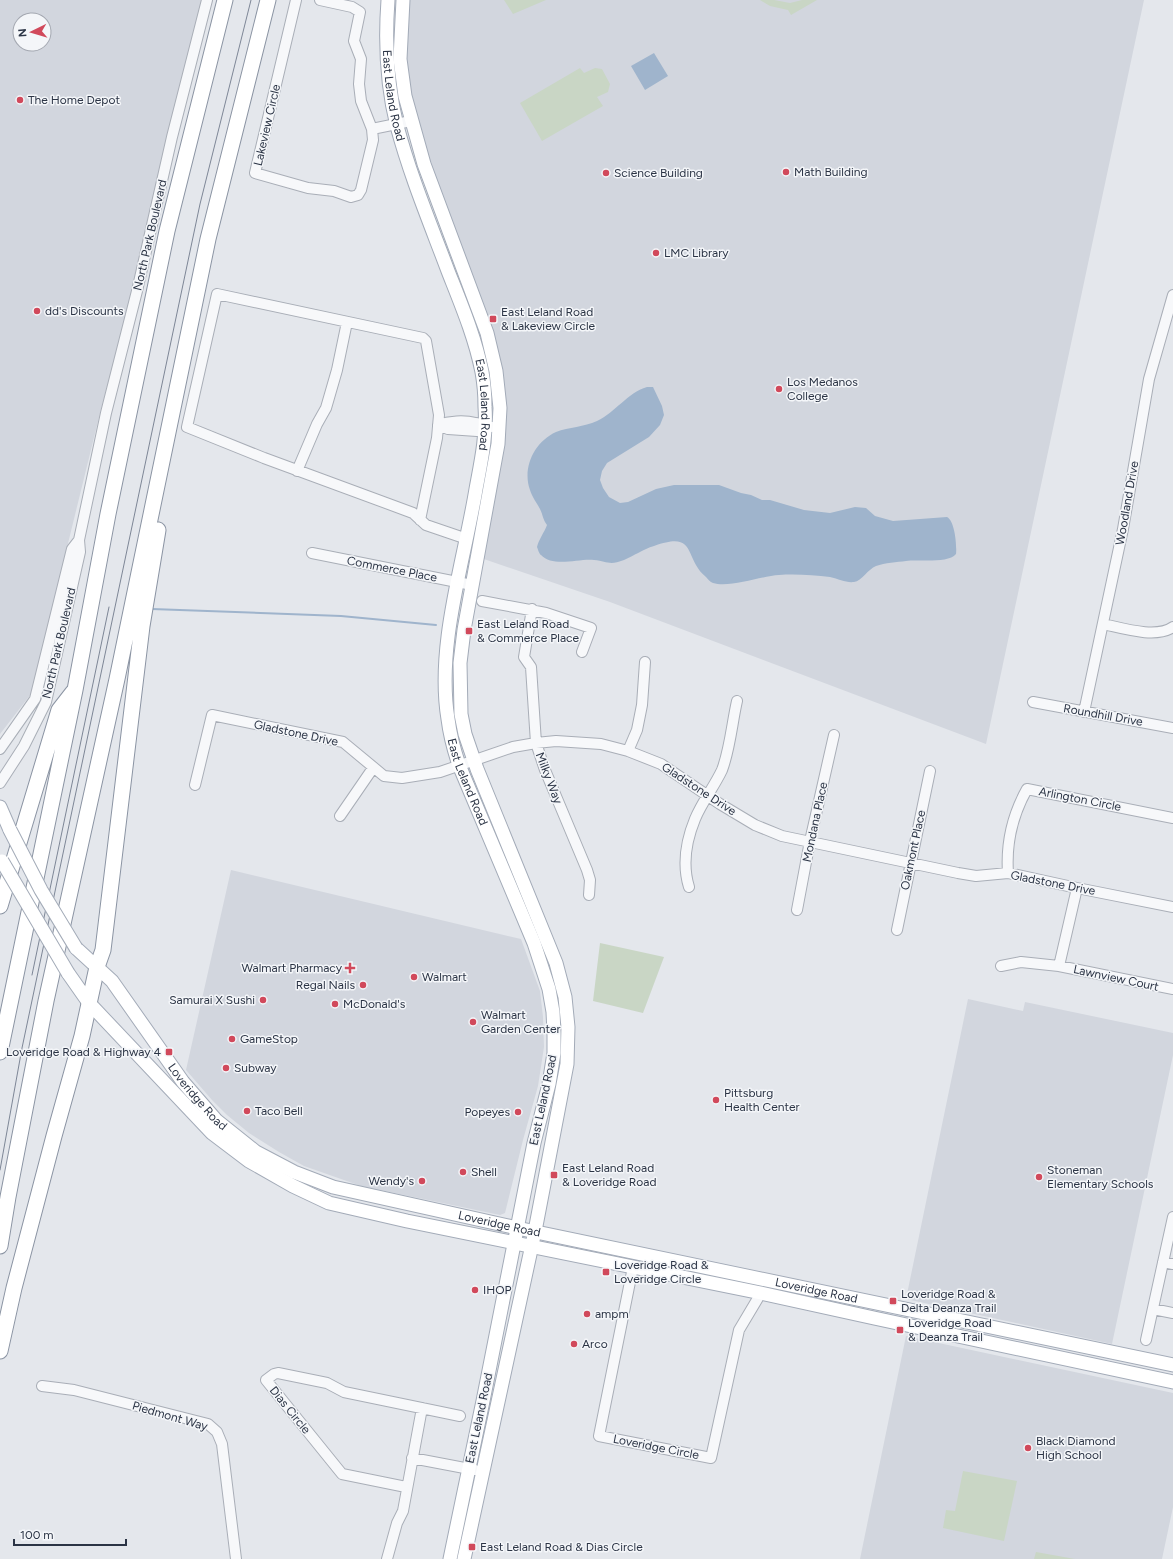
<svg xmlns="http://www.w3.org/2000/svg" width="1173" height="1559" font-family="Figtree,sans-serif">
	<rect width="100%" height="100%" fill="#e4e7ec"/>
	<path fill="#d2d6de" fill-rule="evenodd" d="M0 0H211L101 409 31 694 0 734ZM20 20H44V44H20Z
		M403 0H1144L986 744 610 602 478 557 492 481 496 371 411 121 402 18Z
		M231 870 521 939 540 991 543 1017 544 1047 538 1086 523 1140 505 1213 500 1215 361 1186 304 1166 279 1152 249 1133 227 1115 212 1100 186 1070Z
		M968 999 1023 1011 1025 1002 1173 1033V1055L1112 1344 906 1299Z
		M906 1336 1173 1393V1507L1162 1559H860Z"/>
	<path fill="#c9d6c5" d="M504 0H546L513 14Z
		M760 0H774L790 3 802 0H817L791 15 788 10 770 6Z
		M580 68 584 73 595 68 602 69 610 84 608 92 597 97 603 106 542 141 520 103Z
		M600 943 664 957 643 1013 593 1001Z
		M963 1471 1017 1481 1004 1541 943 1528 946 1510 955 1511Z
		M1036 1552 1075 1559H1034Z"/>
	<path fill="#9fb4cc" d="M654 53 668 76 645 90 631 66Z
		M647 387H653L662 406 664 415 660 425 649 437 607 463 602 471 600 480 603 488 609 497 620 503 628 502 656 489 674 485H719L741 493 751 495 762 500H770L804 510 830 513 855 507 866 508 875 516 893 521 947 517C955 521 957 546 956 554 948 564 918 559 906 561 897 562 885 563 876 566 868 569 862 581 854 582 846 583 839 579 830 577 814 575 795 574 779 575 761 576 730 588 713 583 710 582 708 579 706 577 683 558 698 530 654 546 643 549 634 556 624 560 609 566 607 561 594 560 580 558 553 568 541 555 539 554 538 549 537 547 539 539 544 533 547 525 543 520 543 515 540 509 537 503 532 497 530 490 522 468 534 442 556 432 569 427 584 427 597 421 616 412 627 393 647 387Z"/>
	<g fill="none" stroke-linecap="round" stroke-linejoin="round">
		<path stroke="#9fb4cc" stroke-width="2" d="M152 609 341 616 436 625"/>
		<defs>
			<path id="minor" d="M296 0 255 173 308 188 334 191 351 197 358 195 361 190 373 140 372 129 361 101 359 84 361 59 354 41 360 12 352 7 320 0
				M372 129 411 121
				M485 427 477 431 448 429 438 425C449 421 464 420 476 423 482 424 485 427 492 427
				M297 471 317 424 326 408 337 370 347 322
				M420 520 437 438 439 415 426 341 423 338 217 294 187 427 264 458 413 513 426 525 467 539
				M312 553 472 585
				M482 601 546 613 591 628 582 652
				M532 609 524 657 531 667 536 743 545 770 587 870 590 880 589 895
				M1103 624C1122 628 1156 639 1173 627
				M1033 702 1173 728
				M1084 712 1123 529 1149 379 1173 295
				M0 749 35 699 72 549 79 540
				M628 751 637 730 642 705 645 662
				M0 783 24 746 46 702 80 552 79 540 106 413 137 291 172 137 207 0
				M195 785 212 715 343 742 384 776 402 778 440 772 513 747 536 743 556 741 601 744 628 751 661 764 720 804 755 825 782 836 958 873 976 876 1008 873 1077 888 1173 907
				M340 816 373 768
				M1008 873C1006 844 1013 814 1027 789L1173 818
				M689 887C682 864 686 841 695 819 702 802 714 787 722 770 730 749 732 723 737 701
				M797 910 810 841 834 735
				M897 930 930 771
				M1001 966 1021 962 1059 966 1173 989
				M1059 966 1077 888
				M1163 1262 1173 1264
				M633 1267 599 1436 711 1458 739 1330 761 1293
				M1153 1309 1173 1313
				M1146 1340 1173 1217
				M42 1386 74 1390 208 1424 217 1432 222 1444 236 1559
				M412 1458 475 1470
				M406 1487 342 1474 266 1380 274 1374 278 1373 327 1383 344 1392 460 1416
				M387 1559 397 1523 403 1511 422 1408"/>
			<g id="major">
				<path id="s1" d="M388 0C385 41 387 86 397 126 410 175 430 223 448 271 461 304 475 337 482 372 484 383 485 396 485 407 487 435 481 462 476 489 464 562 436 646 448 719 450 735 454 750 459 765L534 943 549 989 553 1012 554 1033V1053L549 1084 534 1143 483 1401 450 1559"/>
				<path d="M403 0 400 59 405 96 424 164 487 333 496 371 500 408 498 444 464 630 460 663 461 714 465 734 477 769 556 963 565 997 568 1027 567 1064 535 1231 464 1559"/>
				<path d="M0 807 10 830"/>
				<path id="s2" d="M76 948 112 981 183 1082 216 1120 256 1152 294 1172 333 1187 517 1228 1173 1365"/>
				<path d="M68 973 89 1003 212 1133 249 1161 293 1186 329 1203 407 1221 761 1293 874 1318 1173 1382"/>
			</g>
			<path id="highway" d="M0 906 59 710 73 692
				M0 1052 75 690 108 514 167 231 225 0
				M0 1246 8 1197 46 1001 117 679 208 239 268 0
				M0 1351 14 1288 54 1136 82 1036 97 967 103 950 142 626 158 530"/>
		</defs>
		<use href="#minor" stroke="#a9aeb7" stroke-width="12"/>
		<use href="#major" stroke="#a3abb8" stroke-width="15"/>
		<use href="#highway" stroke="#8b94a3" stroke-width="17"/>
		<use href="#minor" stroke="#f7f8fa" stroke-width="10"/>
		<use href="#major" stroke="#fff" stroke-width="13"/>
		<use href="#highway" stroke="#fff" stroke-width="15"/>
		<path stroke="#7d8696" stroke-width="1" d="M32 975 109 607
			M0 1170 22 1048 200 204 251 0"/>
		<defs>
			<path id="major-bridge" d="M10 830 41 890 76 948
				M2 861 68 973"/>
		</defs>
		<use href="#major-bridge" stroke="#a3abb8" stroke-width="15" stroke-linecap="butt"/>
		<use href="#major-bridge" stroke="#fff" stroke-width="13"/>
	</g>
	<g fill="#d1495b" stroke="#f4f6f9" stroke-width="1.5">
		<circle cx="20" cy="100" r="4"/>
		<circle cx="786" cy="172" r="4"/>
		<circle cx="606" cy="173" r="4"/>
		<circle cx="656" cy="253" r="4"/>
		<circle cx="37" cy="311" r="4"/>
		<rect x="489" y="315" width="8" height="8" rx="2"/>
		<circle cx="779" cy="389" r="4"/>
		<rect x="465" y="627" width="8" height="8" rx="2"/>
		<path d="M348 962h4v4h4v4h-4v4h-4v-4h-4v-4h4z"/>
		<circle cx="414" cy="977" r="4"/>
		<circle cx="363" cy="985" r="4"/>
		<circle cx="263" cy="1000" r="4"/>
		<circle cx="335" cy="1004" r="4"/>
		<circle cx="473" cy="1022" r="4"/>
		<circle cx="232" cy="1039" r="4"/>
		<rect x="165" y="1048" width="8" height="8" rx="2"/>
		<circle cx="226" cy="1068" r="4"/>
		<circle cx="716" cy="1100" r="4"/>
		<circle cx="247" cy="1111" r="4"/>
		<circle cx="518" cy="1112" r="4"/>
		<circle cx="463" cy="1172" r="4"/>
		<rect x="550" y="1171" width="8" height="8" rx="2"/>
		<circle cx="1039" cy="1177" r="4"/>
		<circle cx="422" cy="1181" r="4"/>
		<rect x="602" y="1268" width="8" height="8" rx="2"/>
		<circle cx="475" cy="1290" r="4"/>
		<rect x="889" y="1297" width="8" height="8" rx="2"/>
		<circle cx="587" cy="1314" r="4"/>
		<rect x="896" y="1326" width="8" height="8" rx="2"/>
		<circle cx="574" cy="1344" r="4"/>
		<circle cx="1028" cy="1448" r="4"/>
		<rect x="468" y="1543" width="8" height="8" rx="2"/>
	</g>
	<g text-anchor="middle" dominant-baseline="central" stroke-width="3" stroke-linejoin="round" paint-order="stroke">
		<g font-size="12" fill="#2b3445" stroke="#f4f6f9">
			<text stroke="none"><textPath href="#s1" startOffset="96">East Leland Road</textPath></text>
			<text transform="translate(267 125) rotate(-77)">Lakeview Circle</text>
			<text transform="translate(150 235) rotate(-77)">North Park Boulevard</text>
			<text stroke="none"><textPath href="#s1" startOffset="420">East Leland Road</textPath></text>
			<text transform="translate(1127 503) rotate(-80)">Woodland Drive</text>
			<text transform="translate(392 569) rotate(11)">Commerce Place</text>
			<text transform="translate(59 643) rotate(-77)">North Park Boulevard</text>
			<text transform="translate(1103 715) rotate(10)">Roundhill Drive</text>
			<text transform="translate(296 733) rotate(12)">Gladstone Drive</text>
			<text transform="translate(549 778) rotate(69)">Milky Way</text>
			<text stroke="none"><textPath href="#s1" startOffset="804">East Leland Road</textPath></text>
			<text transform="translate(699 789) rotate(33)">Gladstone Drive</text>
			<text transform="translate(1080 799) rotate(11)">Arlington Circle</text>
			<text transform="translate(815 822) rotate(-78)">Mondana Place</text>
			<text transform="translate(913 850) rotate(-78)">Oakmont Place</text>
			<text transform="translate(1053 883) rotate(11)">Gladstone Drive</text>
			<text transform="translate(1116 978) rotate(12)">Lawnview Court</text>
			<text stroke="none"><textPath href="#s2" startOffset="193">Loveridge Road</textPath></text>
			<text transform="translate(543 1100) rotate(-78)">East Leland Road</text>
			<text stroke="none"><textPath href="#s2" startOffset="529">Loveridge Road</textPath></text>
			<text stroke="none"><textPath href="#s2" startOffset="853">Loveridge Road</textPath></text>
			<text transform="translate(290 1410) rotate(51)">Dias Circle</text>
			<text transform="translate(170 1416) rotate(16)">Piedmont Way</text>
			<text transform="translate(479 1418) rotate(-78)">East Leland Road</text>
			<text transform="translate(656 1447) rotate(11)">Loveridge Circle</text>
		</g>
		<g font-size="12" fill="#2b3445" stroke="#f4f6f9" text-anchor="start">
			<text x="28" y="100">The Home Depot</text>
			<text x="794" y="172">Math Building</text>
			<text x="614" y="173">Science Building</text>
			<text x="664" y="253">LMC Library</text>
			<text x="45" y="311">dd's Discounts</text>
			<text x="501" y="312">East Leland Road<tspan x="501" dy="14">&amp; Lakeview Circle</tspan></text>
			<text x="787" y="382">Los Medanos<tspan x="787" dy="14">College</tspan></text>
			<text x="477" y="624">East Leland Road<tspan x="477" dy="14">&amp; Commerce Place</tspan></text>
			<text x="342" y="968" text-anchor="end">Walmart Pharmacy</text>
			<text x="422" y="977">Walmart</text>
			<text x="355" y="985" text-anchor="end">Regal Nails</text>
			<text x="255" y="1000" text-anchor="end">Samurai X Sushi</text>
			<text x="343" y="1004">McDonald's</text>
			<text x="481" y="1015">Walmart<tspan x="481" dy="14">Garden Center</tspan></text>
			<text x="240" y="1039">GameStop</text>
			<text x="161" y="1052" text-anchor="end">Loveridge Road &amp; Highway 4</text>
			<text x="234" y="1068">Subway</text>
			<text x="724" y="1093">Pittsburg<tspan x="724" dy="14">Health Center</tspan></text>
			<text x="255" y="1111">Taco Bell</text>
			<text x="510" y="1112" text-anchor="end">Popeyes</text>
			<text x="562" y="1168">East Leland Road<tspan x="562" dy="14">&amp; Loveridge Road</tspan></text>
			<text x="1047" y="1170">Stoneman<tspan x="1047" dy="14">Elementary Schools</tspan></text>
			<text x="471" y="1172">Shell</text>
			<text x="414" y="1181" text-anchor="end">Wendy's</text>
			<text x="614" y="1265">Loveridge Road &amp;<tspan x="614" dy="14">Loveridge Circle</tspan></text>
			<text x="483" y="1290">IHOP</text>
			<text x="901" y="1294">Loveridge Road &amp;<tspan x="901" dy="14">Delta Deanza Trail</tspan></text>
			<text x="595" y="1314">ampm</text>
			<text x="908" y="1323">Loveridge Road<tspan x="908" dy="14">&amp; Deanza Trail</tspan></text>
			<text x="582" y="1344">Arco</text>
			<text x="1036" y="1441">Black Diamond<tspan x="1036" dy="14">High School</tspan></text>
			<text x="480" y="1547">East Leland Road &amp; Dias Circle</text>
		</g>
	</g>
	<g transform="translate(32 32) rotate(265)"><circle r="19" fill="#f4f6f9" stroke="#a4a8b1"/>
	<path d="M0-3L7 15L0 10L-7 15Z" fill="#d1495b"/>
	<text y="-6" font-size="11" font-weight="bold" text-anchor="middle" fill="#2b3445">N</text>
	</g>
	<path d="M14 1539v6h112v-6" fill="none" stroke="#2b3445" stroke-width="2"/>
	<text x="20" y="1539" font-size="12" fill="#2b3445" stroke="#f4f6f9" stroke-width="3" paint-order="stroke">100 m</text>
</svg>
